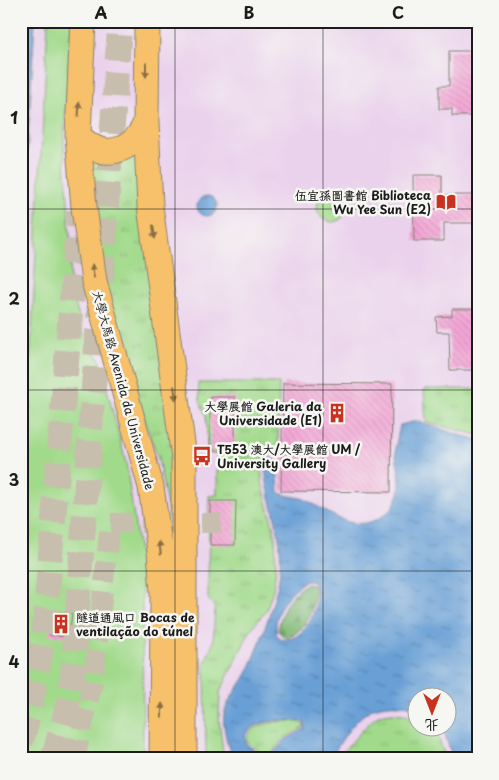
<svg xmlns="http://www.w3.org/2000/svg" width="499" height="780" font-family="'Playpen Sans','LXGW WenKai TC',sans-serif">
	<defs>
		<pattern id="grass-tufts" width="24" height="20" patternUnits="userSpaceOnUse" patternTransform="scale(1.25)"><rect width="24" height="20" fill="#a2da8b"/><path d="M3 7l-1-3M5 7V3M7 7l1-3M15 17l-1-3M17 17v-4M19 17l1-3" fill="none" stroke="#8bba77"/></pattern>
		<pattern id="forest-firs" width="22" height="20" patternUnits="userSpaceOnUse" patternTransform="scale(1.25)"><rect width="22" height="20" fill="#81ba77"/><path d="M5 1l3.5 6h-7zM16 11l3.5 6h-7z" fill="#6f9f66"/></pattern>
		<pattern id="water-ripples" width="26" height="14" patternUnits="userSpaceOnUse" patternTransform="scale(1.25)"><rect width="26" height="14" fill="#679fd5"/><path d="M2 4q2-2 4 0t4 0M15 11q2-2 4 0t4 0" fill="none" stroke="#5481ac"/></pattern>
		<pattern id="building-back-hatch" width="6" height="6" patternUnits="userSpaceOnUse" patternTransform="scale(1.25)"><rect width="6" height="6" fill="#f3a5d5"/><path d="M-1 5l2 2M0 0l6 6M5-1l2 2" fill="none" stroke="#d08db6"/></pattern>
	</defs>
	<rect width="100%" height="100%" fill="#f6f6f2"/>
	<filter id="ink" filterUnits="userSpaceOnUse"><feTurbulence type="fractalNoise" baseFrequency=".02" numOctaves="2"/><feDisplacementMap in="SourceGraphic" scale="10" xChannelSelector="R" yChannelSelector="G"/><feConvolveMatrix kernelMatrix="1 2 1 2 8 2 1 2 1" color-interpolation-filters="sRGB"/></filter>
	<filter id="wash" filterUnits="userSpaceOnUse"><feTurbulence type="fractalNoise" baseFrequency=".0096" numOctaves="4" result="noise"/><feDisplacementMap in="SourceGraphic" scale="20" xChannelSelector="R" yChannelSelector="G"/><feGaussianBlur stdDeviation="1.12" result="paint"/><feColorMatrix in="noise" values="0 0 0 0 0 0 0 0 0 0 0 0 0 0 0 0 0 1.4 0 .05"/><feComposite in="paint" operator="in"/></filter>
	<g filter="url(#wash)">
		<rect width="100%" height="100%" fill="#f2e7d1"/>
		<path fill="#ead1ec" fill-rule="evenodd" d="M35 21H478V759H21V260ZM416 698H446V728H416Z"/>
		<path fill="url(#grass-tufts)" stroke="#5f7b54" d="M139 149 174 464 180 759 168 584 170 522 158 458 107 311 89 155Z
			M317 207a15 15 0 1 1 30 0a15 15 0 1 1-30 0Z
			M198 383H279L278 450 262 460V482L275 533 276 569 273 590 266 611 251 629 220 692 219 719 223 752 226 759H206L205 663 213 643 215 608 208 598 209 496 217 495V453L208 452 206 416 200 401Z
			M424 389H478V435L426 422Z
			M392 713 412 715 416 717V728H430L439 739 446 759H337L367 725 378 715Z
			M295 721 304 724 303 728 283 739 271 754H263L247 742C245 722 282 721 295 721Z"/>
		<path fill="url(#forest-firs)" stroke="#4e6b4a" d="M306 584 313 585C318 601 307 629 292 635 289 637 286 636 284 637L278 631C282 609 287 597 306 584Z"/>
		<path fill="#a2da8b" stroke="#5f7b54" d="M48 21H71L64 142 71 248 70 286 83 332 99 358 126 463 142 574 143 759H21V540Z"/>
		<path fill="url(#water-ripples)" stroke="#425e78" fill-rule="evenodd" d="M21 21H35L21 260Z
			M197 206a10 10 0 1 1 20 0a10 10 0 1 1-20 0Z
			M417 421 478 441V759H453L445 735 438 728H446V698H416V707C403 705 390 703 377 707 359 712 339 742 331 759H233C228 749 222 725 224 715 227 699 239 688 246 675 258 653 269 616 276 592 284 563 280 534 272 506 269 491 264 477 266 461L270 458 277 461 279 492C286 497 296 496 304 499 329 511 352 535 381 517 392 510 395 505 399 493 403 477 395 463 396 447 396 440 399 432 400 425ZM305 581H313C322 599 312 627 295 637 292 639 287 639 283 640L277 636C272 612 286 595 305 581ZM281 720 303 721 305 723V729L285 740 271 756 264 757 246 744 245 736C252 723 268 721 281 720Z"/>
		<g id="blocks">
			<path fill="url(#building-back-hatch)" d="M449 51H478L477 116H452V109H439V86H449Z
				M413 175H442V195H478V223H444V241H414Z
				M452 309H477L478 370H450L449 332H437L436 317 452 316Z
				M283 383 392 384 391 492 281 491Z
				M210 397H235V451H210Z
				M210 501H236L235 545H210Z
				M52 611 72 613 69 637 49 635Z"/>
		</g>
	</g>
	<g filter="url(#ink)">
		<use href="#blocks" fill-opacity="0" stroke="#878276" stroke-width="1"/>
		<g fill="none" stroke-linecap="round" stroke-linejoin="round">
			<path stroke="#c7bead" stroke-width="20" stroke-dasharray="20 10" stroke-linecap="butt" d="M75 759 94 677 110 523H222"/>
			<path stroke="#c7bead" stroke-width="25" stroke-dasharray="25 12" stroke-linecap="butt" d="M21 742 29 714 44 633 79 211
				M53 759 67 708 73 671 120 21"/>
			<defs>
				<path id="major" d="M83 21 78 136 84 207 94 281 151 487 160 551 163 593 162 759
					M147 21 146 122 150 206 184 458V759
					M78 136C82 139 86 143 91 146 113 160 138 144 146 122"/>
			</defs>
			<use href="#major" stroke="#878276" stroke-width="27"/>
			<use href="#major" stroke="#f7c06b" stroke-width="25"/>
		</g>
		<defs><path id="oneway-solid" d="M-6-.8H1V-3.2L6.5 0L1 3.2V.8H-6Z" transform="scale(1.25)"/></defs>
		<g fill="#8a6e44">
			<use href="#oneway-solid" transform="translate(146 70) rotate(90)"/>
			<use href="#oneway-solid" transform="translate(79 109) rotate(-87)"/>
			<use href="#oneway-solid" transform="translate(154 232) rotate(82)"/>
			<use href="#oneway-solid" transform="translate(93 271) rotate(-98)"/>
			<use href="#oneway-solid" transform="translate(175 393) rotate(83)"/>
			<use href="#oneway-solid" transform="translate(160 548) rotate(-97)"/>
			<use href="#oneway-solid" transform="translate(162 710) rotate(-89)"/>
		</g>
	</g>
	<path fill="none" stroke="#1c1c1c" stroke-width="1" stroke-opacity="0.55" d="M175 21V759M323 21V759M21 209H478M21 390H478M21 571H478"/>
	<defs>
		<symbol id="library-bare" viewBox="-9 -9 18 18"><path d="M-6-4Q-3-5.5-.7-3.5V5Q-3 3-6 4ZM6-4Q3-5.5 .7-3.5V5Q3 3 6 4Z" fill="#c8321e" stroke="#f6f6f2" stroke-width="2.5" paint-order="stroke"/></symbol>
		<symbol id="building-bare" viewBox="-9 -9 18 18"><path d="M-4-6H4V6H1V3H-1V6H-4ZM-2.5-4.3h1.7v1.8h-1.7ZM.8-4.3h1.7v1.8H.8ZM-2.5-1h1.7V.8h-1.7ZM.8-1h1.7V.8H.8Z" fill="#c8321e" stroke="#f6f6f2" stroke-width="2.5" paint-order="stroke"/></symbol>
		<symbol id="bus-bare" viewBox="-9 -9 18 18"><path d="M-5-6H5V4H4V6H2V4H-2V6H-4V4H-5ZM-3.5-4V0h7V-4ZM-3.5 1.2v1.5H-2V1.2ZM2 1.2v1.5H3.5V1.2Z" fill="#c8321e" stroke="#f6f6f2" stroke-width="2.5" paint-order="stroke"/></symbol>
	</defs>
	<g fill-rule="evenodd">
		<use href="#library-bare" x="432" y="188" width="28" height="28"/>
		<use href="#building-bare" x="323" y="399" width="28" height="28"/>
		<use href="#bus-bare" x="188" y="442" width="28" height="28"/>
		<use href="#building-bare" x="47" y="610" width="28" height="28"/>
	</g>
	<g text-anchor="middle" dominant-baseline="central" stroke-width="5" stroke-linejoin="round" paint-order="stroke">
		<g font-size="12" font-weight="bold" fill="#1c1c1c" stroke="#f6f6f2" text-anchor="end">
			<text x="431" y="195">伍宜孫圖書館 Biblioteca<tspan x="431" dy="14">Wu Yee Sun (E2)</tspan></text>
			<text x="322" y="406">大學展館 Galeria da<tspan x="322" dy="14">Universidade (E1)</tspan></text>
			<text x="217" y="449" text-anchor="start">T553 澳大/大學展館 UM /<tspan x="217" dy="14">University Gallery</tspan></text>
			<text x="76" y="617" text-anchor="start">隧道通風口 Bocas de<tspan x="76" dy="14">ventilação do túnel</tspan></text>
		</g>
		<g font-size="12" fill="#1c1c1c" stroke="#f6f6f2">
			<text transform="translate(124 390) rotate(75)">大學大馬路 Avenida da Universidade</text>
		</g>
	</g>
	<rect width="499" height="780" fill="none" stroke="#f6f6f2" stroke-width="55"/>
	<g transform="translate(432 712) rotate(180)"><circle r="24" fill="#f6f6f2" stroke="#9f9f9c"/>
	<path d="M0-4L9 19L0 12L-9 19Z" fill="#c8321e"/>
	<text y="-8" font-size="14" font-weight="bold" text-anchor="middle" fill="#1c1c1c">北</text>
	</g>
	<rect x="28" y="28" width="444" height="724" fill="none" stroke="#1c1c1c" stroke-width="2"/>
	<g font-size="16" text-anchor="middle" font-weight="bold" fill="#1c1c1c">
		<text x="101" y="19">A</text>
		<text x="249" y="19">B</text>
		<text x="398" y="19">C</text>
		<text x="14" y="124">1</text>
		<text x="14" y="305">2</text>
		<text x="14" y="486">3</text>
		<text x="14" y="668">4</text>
	</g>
</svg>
